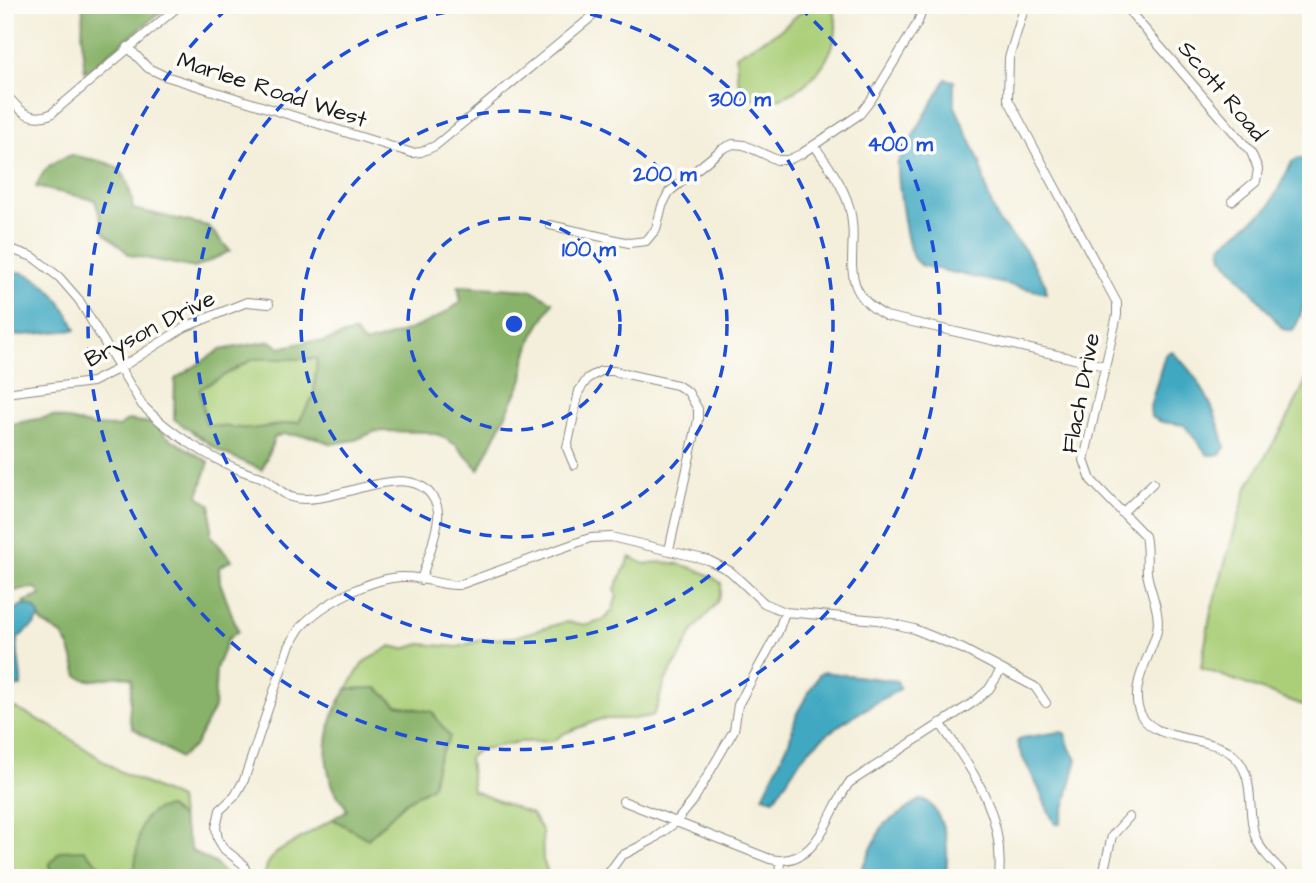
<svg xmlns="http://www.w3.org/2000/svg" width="1316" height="883" font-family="'Architects Daughter',sans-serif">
	<rect width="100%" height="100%" fill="#fdfcf7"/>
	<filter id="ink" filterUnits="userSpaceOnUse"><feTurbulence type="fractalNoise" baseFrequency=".0143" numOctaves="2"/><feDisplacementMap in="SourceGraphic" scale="14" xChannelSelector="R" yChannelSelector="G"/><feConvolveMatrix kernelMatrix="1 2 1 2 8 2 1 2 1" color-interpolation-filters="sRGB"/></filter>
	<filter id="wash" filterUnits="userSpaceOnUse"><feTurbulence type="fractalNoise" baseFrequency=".00686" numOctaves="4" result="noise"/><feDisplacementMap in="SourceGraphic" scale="28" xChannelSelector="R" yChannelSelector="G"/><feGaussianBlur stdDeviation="1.57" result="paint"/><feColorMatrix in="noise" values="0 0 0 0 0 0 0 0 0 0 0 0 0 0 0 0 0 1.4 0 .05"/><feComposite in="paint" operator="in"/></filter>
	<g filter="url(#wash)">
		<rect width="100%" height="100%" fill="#f4efdb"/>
		<path fill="#abcf79" stroke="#64764a" stroke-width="2" d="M809 5H832C857 66 760 134 739 82 736 74 737 63 736 55L779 31Z
			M254 359H317L314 395 299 422 252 429 206 425 200 389Z
			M1311 370V708L1201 668 1211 611 1247 488 1287 420Z
			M630 557 645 564C669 558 701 568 721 583 724 604 702 616 692 633 687 641 684 649 680 657 674 667 667 675 663 686 659 697 660 706 652 716L633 719H601L565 733 553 741 519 742 478 750 469 758 473 791 532 814 542 830 543 860 550 878H263L268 863 276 853 333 819 368 838 405 802 432 786 438 759 449 737 432 712 397 705 377 688 347 689 363 663 391 646 403 649 421 644 458 647 481 640 514 637 565 622 588 625 604 620 612 611 617 596 615 589Z
			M5 703 51 726 119 771 179 799 181 818 168 807 137 862 133 876 113 878 106 873 50 864 53 878H5Z"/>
		<path fill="#88b269" stroke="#526742" stroke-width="2" fill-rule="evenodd" d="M83 5H170L85 72 82 45Z
			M72 155C115 165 127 160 133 209L208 226 230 251 195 268 130 255 105 233 95 200 36 187C44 167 52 161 72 155Z
			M458 286 532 290 553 302 533 336 525 360 523 379 479 470 456 445 439 435 427 432 376 431 355 440 331 444 314 437 283 434 275 437 262 470 221 452 174 419 175 379 220 350 271 341 280 348 309 341 323 342 354 332 365 344C400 334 432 324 461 302ZM253 359H317L314 395 299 422 252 429 206 425 200 389Z
			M53 416 93 426 119 427 128 420 157 424 166 436 209 462 198 496 211 505V536L232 560 219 567 220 582 238 631 228 639 216 668 214 708 195 745 180 758 133 728 129 718 132 679C113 670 96 688 78 676L70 648 62 635 44 624 24 602 41 595 36 588 22 589 5 594V428L12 424Z
			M377 688 397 705 432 712 450 737 438 759 432 786 405 802 368 839 333 819 347 810C344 803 338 797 335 791 319 758 327 717 347 689Z
			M168 807 181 818 192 851 215 863 228 878H128L133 875C141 847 131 811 168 807Z
			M84 850 113 878H53L50 864 60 851Z"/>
		<path fill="#41a9c1" stroke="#2e626e" stroke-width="2" d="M946 79 954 81V104L980 162 987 192 998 221 1025 250 1046 285V293L923 266C921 265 915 261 914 259 906 247 897 177 898 162Z
			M1299 158 1306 159 1311 165C1311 206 1316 302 1292 331L1283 329 1222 256 1221 246 1269 207 1292 162Z
			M21 272C47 279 66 306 76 330L5 337V297L9 294 11 273Z
			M1171 351C1199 375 1217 411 1225 447L1220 455H1208L1184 425 1162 422 1151 417 1150 406 1165 355Z
			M22 605C32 605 36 608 40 617L35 624 18 638C15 655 22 668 21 686L12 689 5 684V611L14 610Z
			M823 672 897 681 900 689C867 709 827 728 802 758 792 771 784 786 774 799L763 796 789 742 797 713 819 675Z
			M1059 732 1065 733 1070 749 1077 759 1060 824H1055C1047 811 1043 797 1036 783 1030 769 1020 757 1017 742L1022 738Z
			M920 800 927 801C948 822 950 850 945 878H857L883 825Z"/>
	</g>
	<g filter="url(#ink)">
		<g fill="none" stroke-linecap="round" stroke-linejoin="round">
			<defs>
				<path id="street" d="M1025 5 1009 58 1008 99 1117 303V315L1084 460 1091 480 1145 536C1148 549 1146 560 1147 573 1150 592 1161 612 1157 631 1151 655 1132 681 1138 707 1147 745 1208 733 1233 755 1257 776 1246 810 1255 836 1260 851 1277 866 1288 878
					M1124 5 1251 152 1258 169 1256 181 1232 201
					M128 47 148 68 165 76 412 153 421 152 435 146 606 5
					M5 93C18 109 29 123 51 114L180 5
					M814 145C828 165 842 183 849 206 862 250 832 287 886 316L1105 366
					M550 225 629 243 646 241 656 229 662 206 669 192 722 149 733 144 744 145 777 160H788L801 154 860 114 871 100 918 22 924 5
					M5 247 33 257 59 277 79 300 142 405C169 432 208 458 245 472 251 475 259 475 265 479 274 484 282 494 291 497 329 510 408 455 433 498 437 504 439 510 438 518 436 538 427 560 421 580
					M5 393 92 382 120 368 185 327 247 302 269 304
					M574 465 567 448 579 391 588 378 601 371H613L677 385 688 392 698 409V420L669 550
					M1122 513 1153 483
					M940 723C974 773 1005 814 999 878
					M623 801 770 859C818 869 827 813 849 783L974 702 989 689 1001 670
					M249 878 243 864 224 849 218 839 216 828 220 810 235 796 244 780 289 647C292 641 296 634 300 628 321 604 373 576 406 577 424 577 440 586 459 585L590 538 611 537 708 560 730 571 764 603 785 612 878 620 914 629 963 649 1035 687 1046 703
					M608 878 610 871 621 856 652 840 676 822 693 801 734 730 738 705 778 632 785 612
					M779 878 780 861
					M1102 878 1112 836 1129 817"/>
			</defs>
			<use href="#street" stroke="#88867c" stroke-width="10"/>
			<use href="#street" stroke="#fff" stroke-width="8"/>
		</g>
	</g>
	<g fill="none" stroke="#1d4ed8" stroke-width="3.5" stroke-dasharray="12 9">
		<circle cx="514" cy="324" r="106"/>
		<circle cx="514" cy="324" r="213"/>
		<path d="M528 5A319 319 0 1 1 500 5"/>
		<path d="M799 7A426 426 0 1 1 229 7"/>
	</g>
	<g text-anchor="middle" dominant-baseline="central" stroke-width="7" stroke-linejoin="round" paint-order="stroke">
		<g font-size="23" fill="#1c1c1c" stroke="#fdfcf7">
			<text transform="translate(272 90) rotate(18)">Marlee Road West</text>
			<text transform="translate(1222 91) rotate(50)">Scott Road</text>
			<text transform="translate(150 329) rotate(-27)">Bryson Drive</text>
			<text transform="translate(1081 393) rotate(-79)">Flach Drive</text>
		</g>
	</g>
	<circle cx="514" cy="324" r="10" fill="#1d4ed8" stroke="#fdfcf7" stroke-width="3.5"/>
	<g font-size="21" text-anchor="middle" font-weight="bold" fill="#1d4ed8" stroke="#fdfcf7" stroke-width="7" stroke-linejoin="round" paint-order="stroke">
		<text x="740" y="106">300 m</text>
		<text x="900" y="151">400 m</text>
		<text x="665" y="181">200 m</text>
		<text x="589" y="256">100 m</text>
	</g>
	<rect width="1316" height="883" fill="none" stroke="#fdfcf7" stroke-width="28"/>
</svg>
